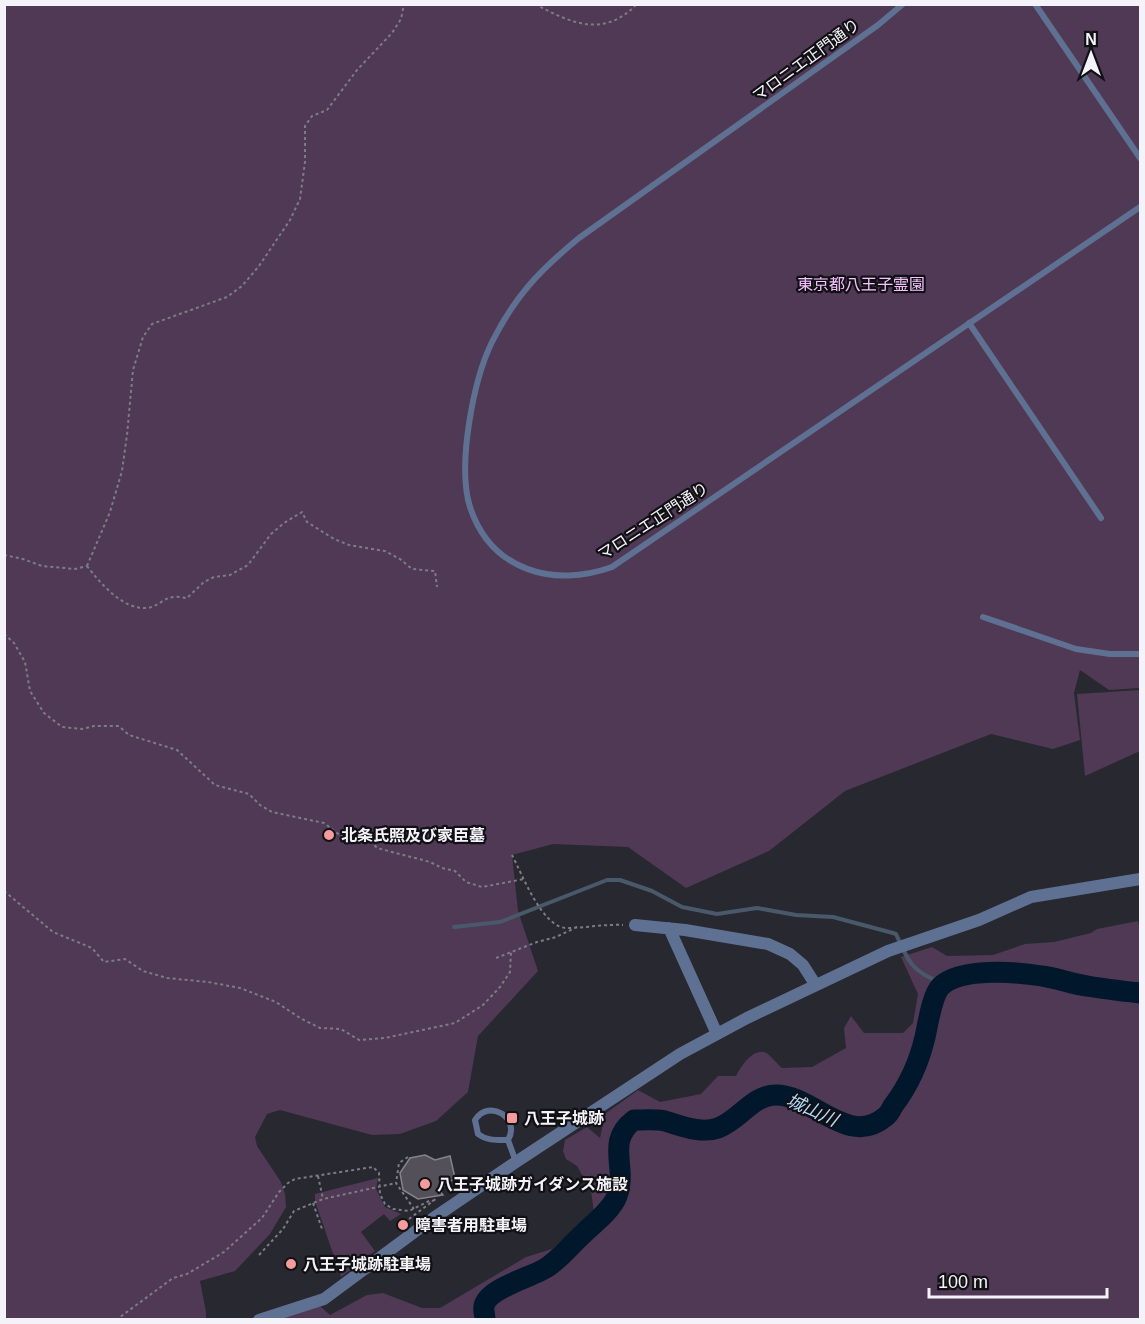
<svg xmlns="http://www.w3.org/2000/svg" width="1145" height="1324" font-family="Arial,'Noto Sans JP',sans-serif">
	<rect width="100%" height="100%" fill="#272830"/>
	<path fill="#503954" d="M5 5H1140V688L1109 690 1080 670 1074 693 1080 740 1053 749 991 734 845 791 769 851 686 888 628 847 553 844 512 855 518 911 538 971 478 1036 468 1092 436 1121 400 1134 372 1135 280 1110 267 1114 255 1137 257 1146 281 1182 285 1194 286 1207 270 1234 235 1271 200 1281 206 1312V1319L5 1320Z
		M1140 690V751L1085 776 1077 694Z
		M1138 921 1140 930V1319L278 1320 320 1306 330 1315 367 1295 383 1293 422 1308H440L526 1257 552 1249 586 1221 594 1212 591 1191 577 1166 566 1159 563 1151 565 1140 587 1127 600 1138 605 1114 638 1090 660 1102 701 1094 718 1076H736C741 1067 751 1050 764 1052 769 1053 777 1064 782 1068L812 1067 846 1048 844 1028 851 1016 864 1033H903L913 1023 918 994 901 957 932 947 947 956 993 955 1025 944 1054 942 1091 933 1097 929Z
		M378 1178 376 1189 385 1207 401 1214 390 1221 384 1214 361 1232 375 1251 341 1277 315 1201V1194Z"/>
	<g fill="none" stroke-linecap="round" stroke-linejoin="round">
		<path stroke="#49596a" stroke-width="4" d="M454 927 500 922 607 880H620L652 891 682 907 717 914 757 908 796 915 833 917 893 933 896 934C909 963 912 972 944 984"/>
		<path stroke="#00172c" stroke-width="21" d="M485 1320C485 1315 483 1310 484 1306 488 1288 532 1277 546 1268 559 1260 571 1245 583 1234 594 1223 611 1211 617 1196 628 1167 605 1142 634 1120 644 1120 656 1119 665 1121 682 1126 701 1134 718 1128 740 1120 752 1095 776 1095 813 1095 848 1148 885 1117 888 1115 891 1110 893 1106 909 1085 919 1063 925 1037 928 1024 932 995 941 986 961 967 1017 972 1042 976 1057 978 1072 984 1087 986 1104 989 1122 991 1140 993"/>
	</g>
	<path fill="#535059" stroke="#86828c" stroke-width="1.5" d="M425 1155 435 1160 450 1156 455 1178 439 1190 443 1195 418 1199 403 1190 400 1173 410 1158Z"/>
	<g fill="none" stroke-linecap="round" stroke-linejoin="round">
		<path stroke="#7c7d84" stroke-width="2" stroke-dasharray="3 3" stroke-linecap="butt" d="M535 4C572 24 604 38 637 4
			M4 555 23 559 42 566 75 569 87 566
			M87 566 110 512 122 471 127 435 133 370 143 337 152 324 227 297 242 286 259 266 290 220 300 199 305 162V126L312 116 327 110 357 70 392 33 401 19 404 4
			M87 566C100 583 123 610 147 608 157 607 164 598 173 597 177 596 183 598 187 598L204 582 214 577 230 575 248 565 271 534 284 523 302 512 307 522 334 539 349 545 385 551 400 559 412 569 435 571 437 587
			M4 634 14 643 25 662 30 691 44 713 62 727 82 729 94 726H119L129 735 177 750 215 785 249 794 260 805 272 812 324 823 341 836 370 840 377 848 430 862 442 868 455 871 466 882 482 887 524 879
			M512 855C522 874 542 927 566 928 585 928 604 924 623 925
			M4 891 53 932 92 948 104 962 125 959 143 971 167 978 208 982 240 988 276 1002 300 1018 320 1028 341 1029 359 1040 385 1038 455 1023 483 1005 500 987 510 972 511 952
			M496 958 537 942 556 937 577 927
			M408 1157 399 1163 396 1183 414 1209
			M318 1176 323 1199
			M313 1203 322 1229
			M409 1219 437 1198
			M259 1255 283 1229 294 1211 323 1199 396 1183
			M116 1320 173 1278 187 1274 224 1252 262 1218 279 1192 288 1183 295 1179 373 1167 379 1173 380 1194 385 1204 393 1209 409 1211 431 1200 433 1201"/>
		<path stroke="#5f7193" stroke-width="6" d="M903 4 878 25 579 238C540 270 515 296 492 342 473 381 457 466 470 507 491 571 554 588 612 567L1140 207
			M1035 4 1140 158
			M969 323 1101 518
			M983 617 1076 649 1110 654H1140
			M508 1140C497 1140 487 1141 478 1134L475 1120C489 1098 521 1118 508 1140L516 1162"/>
		<path stroke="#5f7193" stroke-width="12" d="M635 925 685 930 768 944 790 954 803 965 815 984
			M669 928 717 1034
			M259 1320 324 1299 432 1219 516 1162 680 1054 747 1018 888 951 979 920 1031 897 1140 879"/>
	</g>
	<g fill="#f59b9e" stroke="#111115" stroke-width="2">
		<circle cx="329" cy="835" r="6"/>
		<rect x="506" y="1112" width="12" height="12" rx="3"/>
		<circle cx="425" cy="1184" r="6"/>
		<circle cx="403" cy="1225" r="6"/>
		<circle cx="291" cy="1264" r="6"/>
	</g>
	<g text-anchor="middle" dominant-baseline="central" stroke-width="4.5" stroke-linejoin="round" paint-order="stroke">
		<g font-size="16" fill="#f3f3f9" stroke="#111115">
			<text transform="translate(806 60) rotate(-36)">マロニエ正門通り</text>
			<text transform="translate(653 521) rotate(-33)">マロニエ正門通り</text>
		</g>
		<g font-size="16" fill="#f5c2ff" stroke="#111115">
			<text x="861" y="284">東京都八王子霊園</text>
		</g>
		<g font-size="16" font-weight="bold" fill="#f3f3f9" stroke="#111115" text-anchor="start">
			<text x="341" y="835">北条氏照及び家臣墓</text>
			<text x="524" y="1118">八王子城跡</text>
			<text x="437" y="1184">八王子城跡ガイダンス施設</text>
			<text x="415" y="1225">障害者用駐車場</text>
			<text x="303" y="1264">八王子城跡駐車場</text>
		</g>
		<g font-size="18" font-style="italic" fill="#b7dcfc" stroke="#111115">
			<text transform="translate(812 1110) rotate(24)">城山川</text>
		</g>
	</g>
	<rect width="1145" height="1324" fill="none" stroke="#f3f3f9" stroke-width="12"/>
	<g transform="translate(1091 54)" stroke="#111115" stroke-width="4.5" paint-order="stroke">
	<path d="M0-4.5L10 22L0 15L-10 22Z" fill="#f3f3f9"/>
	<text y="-9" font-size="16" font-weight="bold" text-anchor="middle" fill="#f3f3f9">N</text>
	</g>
	<path d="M929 1288v9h178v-9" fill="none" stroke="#f3f3f9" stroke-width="3"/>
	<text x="938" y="1288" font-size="18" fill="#f3f3f9" stroke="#111115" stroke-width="4.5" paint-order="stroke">100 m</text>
</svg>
